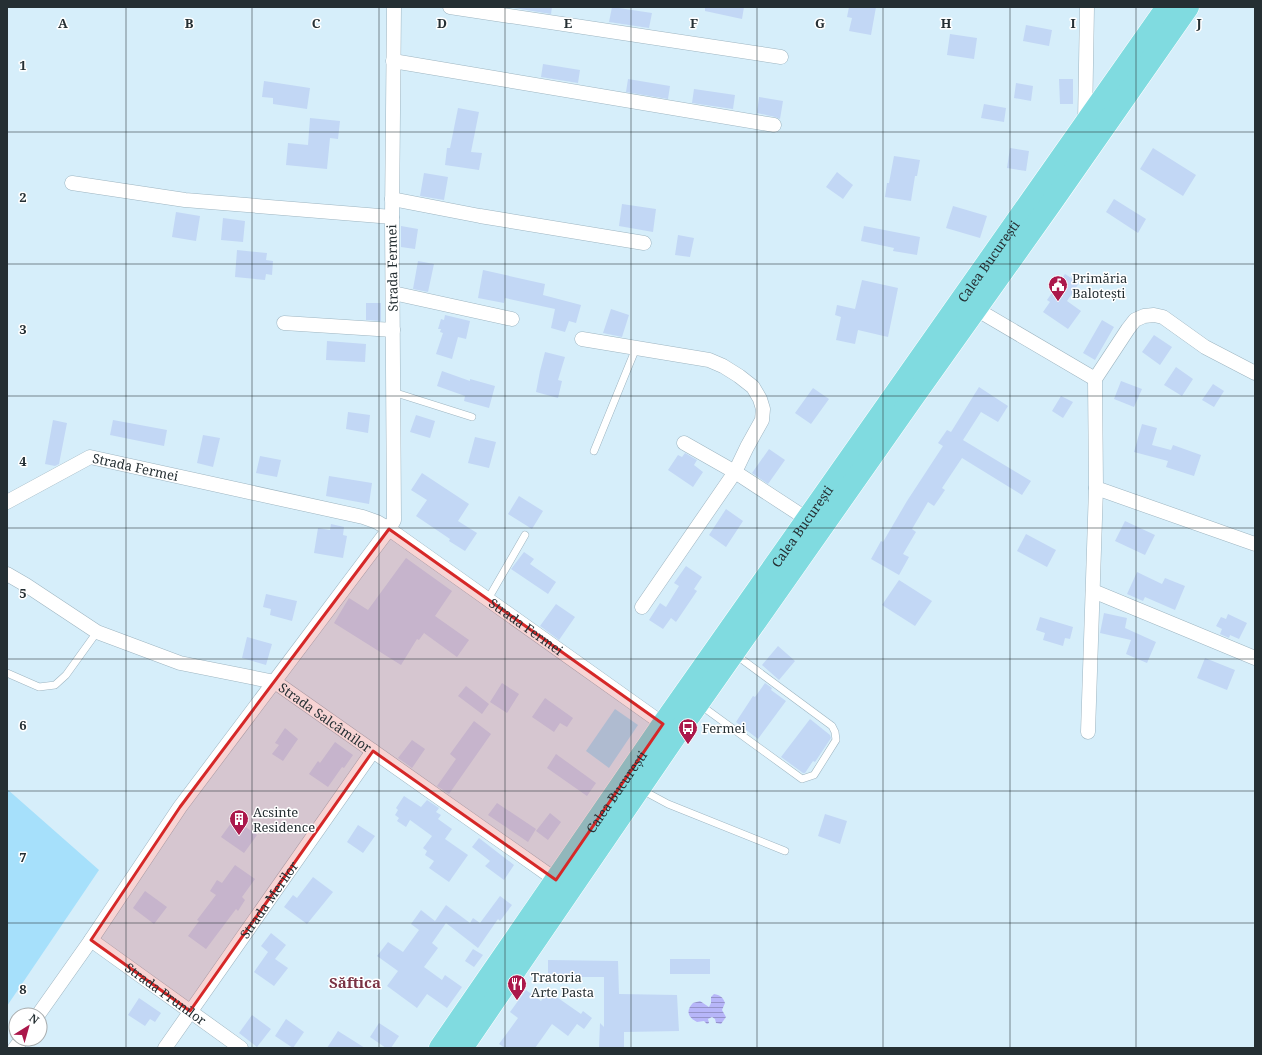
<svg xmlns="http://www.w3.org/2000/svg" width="1262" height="1055" font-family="'Noto Serif',serif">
	<defs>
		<pattern id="water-rules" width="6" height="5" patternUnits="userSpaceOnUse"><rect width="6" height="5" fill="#b7b6f9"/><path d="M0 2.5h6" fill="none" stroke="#9594ca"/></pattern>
	</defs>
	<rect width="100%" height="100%" fill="#d6eefa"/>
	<path fill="#a6e0fb" d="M615 709 638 725 609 768 586 751Z
		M7 789 99 870 7 1006Z"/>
	<path fill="url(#water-rules)" d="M714 994C720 995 723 997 725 1003L722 1010 726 1017 721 1024 716 1023 715 1019 712 1017 708 1019 709 1023 707 1024 704 1021 697 1022C687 1017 686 1010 693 1003L700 1001 709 1007 711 1003V997Z"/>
	<path fill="#c2d7f5" d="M514 7H552L551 14 514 8Z
		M612 7 652 13 649 28 609 22Z
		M705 7H744L742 19 705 11Z
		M849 7H876L871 35 849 31 852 18 847 17Z
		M1026 25 1052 30 1049 46 1023 41Z
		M950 34 977 38 974 59 947 55Z
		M543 64 580 70 578 83 541 77Z
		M628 79 670 86 668 99 626 92Z
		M1059 79H1073V104H1060Z
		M264 81 310 88 307 109 273 104V98L262 97Z
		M1016 83 1033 86 1031 101 1014 98Z
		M694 89 735 95 733 109 692 103Z
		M759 97 783 101 780 119 775 117 757 113Z
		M984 104 1006 108 1004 122 981 118Z
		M458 108 479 112 471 152 482 153 479 170 445 165 447 148H450Z
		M310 118 340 121 338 139 330 138 327 169 286 165 288 143 308 145Z
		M1010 148 1029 151 1026 171 1007 168Z
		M1153 148 1196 175 1183 196 1140 169Z
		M894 156 920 160 917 176H915L911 201 885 197 887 183H889Z
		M837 172 853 185 843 199 826 187Z
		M424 173 448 177 444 200 420 196Z
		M1114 199 1146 219 1138 233 1106 212Z
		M622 204 656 209 653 232 619 226Z
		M953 206 987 216 980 238 946 228Z
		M176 212 200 216 196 241 172 237Z
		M223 218 245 221 243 242 221 240Z
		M401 226 418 229 415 249 401 247Z
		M864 226 920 237 917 255 893 251 894 248 861 241Z
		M678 235 694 238 690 257 675 255Z
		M237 250 267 253 266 260 273 261 272 275 266 274 265 280 235 277Z
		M418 261 434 264 428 292 413 289Z
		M483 270 545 284 543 295 581 305 576 323 569 321 565 332 551 328 555 309 505 298 504 303 478 298Z
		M1065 274 1079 283 1067 301 1081 311 1068 329 1043 312 1050 302 1047 300Z
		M862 280 898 288 888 337 858 330 855 344 836 340 841 317 835 315 837 305 855 309Z
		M366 303H381V321L366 320Z
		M611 309 629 315 622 337 603 333Z
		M445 315 470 321 466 339 458 337 452 359 436 354 443 333 440 332 441 329H438L441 319 444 320Z
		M1102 320 1114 327 1095 360 1083 353Z
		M1154 335 1172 347 1160 365 1142 352Z
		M327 341 366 344 365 362 326 360Z
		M545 352 565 357 558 380 562 381 558 398 536 392 540 371Z
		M1176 367 1193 379 1182 396 1164 385Z
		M442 371 470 381V379L495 386 489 408 464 401 465 396 437 386Z
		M1121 381 1142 389 1134 407 1114 399Z
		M1213 384 1224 391 1214 407 1202 400Z
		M979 387 1008 406 998 422 981 412 963 440 1031 481 1022 495 962 458 942 488 945 490 934 506 928 502 912 529 916 532 903 554 909 557 899 575 871 559 881 541 883 542 907 501 943 446 938 443 947 430 951 432Z
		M813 388 829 399 811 424 795 413Z
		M1061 396 1073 402 1063 418 1052 411Z
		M348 412 370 415 368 433 346 429Z
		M416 415 435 421 430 438 410 432Z
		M53 420 67 423 59 464 55 466 45 464Z
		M113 420 167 430 164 446 110 435Z
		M1142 424 1157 428 1152 445 1171 450 1173 445 1201 455 1194 476 1166 467 1168 461 1134 452Z
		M203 435 220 438 213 467 197 463Z
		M475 437 496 442 489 468 468 463Z
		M769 449 785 460 768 484 752 473Z
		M685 453 697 460 694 465 703 472 693 487 668 470 678 455 682 457Z
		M260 456 281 460 277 477 256 473Z
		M422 473 469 504 458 521 477 533 465 551 449 541 450 539 416 516 427 500 411 490Z
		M329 476 372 483 369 504 326 496Z
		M519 496 543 511 532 529 508 514Z
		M726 509 743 521 726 547 709 535Z
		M1125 521 1155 535 1145 555 1115 541Z
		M331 524 344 527 343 535 347 536 343 558 314 553 318 528 330 530Z
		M1026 534 1056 550 1047 567 1017 551Z
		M524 552 534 559 530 564 556 582 548 594 511 569Z
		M406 558 452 591 435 616 469 640 457 657 424 633 419 640 417 639 401 665 334 623 349 598 368 610Z
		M686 566 702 577 694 589 697 591 676 622 671 618 663 629 649 620 660 603 666 607 679 586 674 583Z
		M1137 572 1162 584 1165 578 1185 586 1175 610 1145 597 1143 601 1127 594Z
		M899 580 932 601 915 626 882 605Z
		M266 594 297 601 292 621 270 615 271 609 263 607Z
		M556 604 575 617 559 640 540 626Z
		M1104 613 1127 618 1125 628 1156 642 1147 663 1126 654 1131 640 1100 633Z
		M1228 614 1247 623 1239 639 1230 635 1229 638 1220 634 1222 629 1216 626 1221 617 1226 619Z
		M1040 617 1073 627 1070 639 1065 638 1063 646 1043 640 1045 633 1036 630Z
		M247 637 272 644 266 665 242 658Z
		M778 646 795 661 779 680 762 665Z
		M1205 658 1235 670 1227 690 1197 678Z
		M502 683 519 694 507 713 490 702Z
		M765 683 772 688 771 690 786 701 758 739 736 722 753 696 755 697Z
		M466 686 489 704 482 714 458 696Z
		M545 698 573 718 567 727 560 723 554 732 532 717Z
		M810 719 830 735 831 738 815 762 813 761 805 773H803L781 757Z
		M474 721 491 734 449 794 437 786 456 759 450 754Z
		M285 728 298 739 283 761 272 754 279 745 275 743Z
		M412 740 425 749 412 768 398 758Z
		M335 742 353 755 344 768 342 767 328 787 309 774 318 761 320 763Z
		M556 754 596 783 587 796 547 768Z
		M404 796 421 807 427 800 439 808 436 812 441 815 438 819 452 829 445 839 468 855 449 882 429 868 434 861 425 855 427 851 423 848 432 836 410 820 406 827 397 821 399 818 395 815 398 810 396 808Z
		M497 803 536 829 528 842 488 815Z
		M550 813 561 822 548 840 536 831Z
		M825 814 847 821 840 844 818 836Z
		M234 819 257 835 244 853 221 837Z
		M358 825 375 836 363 853 347 842Z
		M479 838 514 865 504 880 485 866 490 861 472 847Z
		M235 865 255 879 242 897 245 900 238 911 236 909 206 949 188 936 199 921 197 920 216 895 210 891 217 880 222 883Z
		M313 877 333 892 307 924 284 907 293 895 297 898Z
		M145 891 167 907 154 924 133 908Z
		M500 896 512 905 500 921 498 919 478 948 446 923 432 943 438 948 424 967 442 980 445 975 462 987 447 1008 427 994 417 1008 387 986 398 971 377 956 388 942 403 952 419 930 411 924 421 910 435 921 446 905 470 923 473 918 480 923Z
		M271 933 286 945 275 959 288 968 274 986 254 972 268 952 261 946Z
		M473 949 483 955 474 967 465 961Z
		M670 959H710V974H670Z
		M548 960 618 961 619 994 677 995 679 1031 624 1032V1048H599L600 1023 604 1027V977H548Z
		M526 990 541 1001 548 991 581 1014 583 1011 592 1018 584 1029 577 1024 568 1036 552 1024 535 1048H505L499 1044 518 1018 510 1012Z
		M139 998 161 1013 155 1022 150 1019 145 1026 128 1015Z
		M252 1015 271 1029 257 1047 239 1033Z
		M286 1019 304 1032 293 1048 275 1036Z
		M379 1023 399 1036 391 1048H386L370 1037Z
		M338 1031 365 1048H327Z"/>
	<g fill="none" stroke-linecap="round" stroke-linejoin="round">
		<defs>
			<path id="service" d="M393 392 472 417
				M594 451 636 348
				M488 599 525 535
				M7 673 39 687 55 685 66 675 97 632
				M699 704 802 779 814 775 836 740 835 732 832 726 736 655
				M642 790 668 804 785 851"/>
			<g id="minor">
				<path d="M450 7 781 57"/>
				<path d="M393 61 774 125"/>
				<path d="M1085 123 1087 7"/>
				<path d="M72 183 185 200 392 217"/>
				<path d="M392 199 480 216 644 243"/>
				<path d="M393 293 512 319"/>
				<path d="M976 309 1095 379"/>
				<path d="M284 323 393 330"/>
				<path d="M582 339 709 360 723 366 739 376 753 387 760 399 763 409 762 420 747 447 735 472 642 607"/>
				<path d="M684 443 735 472 807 519"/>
				<path d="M1096 488 1255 544"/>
				<path id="s1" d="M7 502 90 457 363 517 377 522 389 529 663 724"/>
				<path id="s2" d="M7 574 26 585 97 632 180 663 275 682 556 880"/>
				<path d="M1093 591 1255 658"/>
				<path d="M1088 732 1096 488 1095 379 1128 329 1135 320 1144 316 1154 315 1163 317 1205 347 1255 373"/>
				<path id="s3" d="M91 940 241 1048"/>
				<path d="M38 1015 91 940 180 807 389 529 394 520 392 217 394 7"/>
				<path d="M15 1048 22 1039"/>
				<path id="s4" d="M165 1048 373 751"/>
			</g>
			<g id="trunk">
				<path id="s5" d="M440 1048 663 724 1167 7"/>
				<path d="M462 1048 676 735 912 399 1052 202 1188 7"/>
			</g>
		</defs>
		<use href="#service" stroke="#9eb5c1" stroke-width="8"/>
		<use href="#minor" stroke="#9eb5c1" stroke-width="15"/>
		<use href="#trunk" stroke="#fff" stroke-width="23"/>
		<use href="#service" stroke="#fff" stroke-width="7"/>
		<use href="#minor" stroke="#fff" stroke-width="14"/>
		<use href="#trunk" stroke="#80dbe0" stroke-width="22"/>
	</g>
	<path fill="#d62828" fill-opacity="0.2" stroke="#d62828" stroke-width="3" stroke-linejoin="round" d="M389 529 663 724 556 880 373 751 190 1011 91 940 180 807Z"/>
	<path fill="none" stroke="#252f33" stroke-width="1" stroke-opacity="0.55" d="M126 7V1048M252 7V1048M379 7V1048M505 7V1048M631 7V1048M757 7V1048M883 7V1048M1010 7V1048M1136 7V1048M7 132H1255M7 264H1255M7 396H1255M7 528H1255M7 659H1255M7 791H1255M7 923H1255"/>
	<defs>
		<symbol id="civic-pin" viewBox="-11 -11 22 30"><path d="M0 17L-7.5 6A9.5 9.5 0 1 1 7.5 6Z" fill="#ab184b" stroke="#fff"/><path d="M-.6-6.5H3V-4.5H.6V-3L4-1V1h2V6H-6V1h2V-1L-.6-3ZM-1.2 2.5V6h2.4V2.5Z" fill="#fff"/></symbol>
		<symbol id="bus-pin" viewBox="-11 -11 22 30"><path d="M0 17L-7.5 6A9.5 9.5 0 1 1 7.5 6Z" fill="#ab184b" stroke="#fff"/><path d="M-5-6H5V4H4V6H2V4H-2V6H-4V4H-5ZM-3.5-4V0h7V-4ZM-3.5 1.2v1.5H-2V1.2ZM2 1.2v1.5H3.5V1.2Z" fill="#fff"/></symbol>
		<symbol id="building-pin" viewBox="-11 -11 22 30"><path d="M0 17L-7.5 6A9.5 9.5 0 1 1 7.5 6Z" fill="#ab184b" stroke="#fff"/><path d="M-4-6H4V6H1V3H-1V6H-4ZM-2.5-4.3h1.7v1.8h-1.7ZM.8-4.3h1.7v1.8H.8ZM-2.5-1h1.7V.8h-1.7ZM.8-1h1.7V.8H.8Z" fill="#fff"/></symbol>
		<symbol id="restaurant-pin" viewBox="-11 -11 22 30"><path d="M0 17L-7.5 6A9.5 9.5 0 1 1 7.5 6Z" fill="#ab184b" stroke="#fff"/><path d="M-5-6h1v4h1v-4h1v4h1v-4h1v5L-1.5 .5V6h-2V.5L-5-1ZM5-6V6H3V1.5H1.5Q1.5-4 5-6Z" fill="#fff"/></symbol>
	</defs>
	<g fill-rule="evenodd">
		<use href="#civic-pin" x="1047" y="274" width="22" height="30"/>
		<use href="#bus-pin" x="677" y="717" width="22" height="30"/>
		<use href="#building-pin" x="228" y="808" width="22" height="30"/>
		<use href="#restaurant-pin" x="506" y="973" width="22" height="30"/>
	</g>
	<g text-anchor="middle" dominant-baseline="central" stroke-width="3" stroke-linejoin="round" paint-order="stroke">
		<g font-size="13" fill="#252f33" stroke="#fff">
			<text stroke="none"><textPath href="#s5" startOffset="959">Calea București</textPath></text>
			<text transform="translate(392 268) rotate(-91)">Strada Fermei</text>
			<text stroke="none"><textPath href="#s1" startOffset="141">Strada Fermei</textPath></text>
			<text stroke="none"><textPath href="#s5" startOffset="635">Calea București</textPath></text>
			<text stroke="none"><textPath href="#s1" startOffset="571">Strada Fermei</textPath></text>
			<text stroke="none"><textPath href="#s2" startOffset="354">Strada Salcâmilor</textPath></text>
			<text stroke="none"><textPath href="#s5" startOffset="311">Calea București</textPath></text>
			<text stroke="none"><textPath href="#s4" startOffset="181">Strada Merilor</textPath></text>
			<text stroke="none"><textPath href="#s3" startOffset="92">Strada Prunilor</textPath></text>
		</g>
		<g font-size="13" fill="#252f33" stroke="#fff" text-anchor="start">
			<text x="1072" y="278">Primăria<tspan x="1072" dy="15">Balotești</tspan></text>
			<text x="702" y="728">Fermei</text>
			<text x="253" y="812">Acsinte<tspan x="253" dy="15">Residence</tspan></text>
			<text x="531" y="977">Tratoria<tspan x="531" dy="15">Arte Pasta</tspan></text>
		</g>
		<g font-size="15" font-weight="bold" fill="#7a3344" stroke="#fff">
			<text x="355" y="982">Săftica</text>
		</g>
	</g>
	<g font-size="13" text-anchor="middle" font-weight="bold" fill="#252f33" stroke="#fff" stroke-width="3" stroke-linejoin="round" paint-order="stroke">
		<text x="63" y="28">A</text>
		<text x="189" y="28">B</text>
		<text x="316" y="28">C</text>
		<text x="442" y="28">D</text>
		<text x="568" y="28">E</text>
		<text x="694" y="28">F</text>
		<text x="820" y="28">G</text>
		<text x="946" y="28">H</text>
		<text x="1073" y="28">I</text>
		<text x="1199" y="28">J</text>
		<text x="23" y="70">1</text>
		<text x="23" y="202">2</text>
		<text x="23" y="334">3</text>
		<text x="23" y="466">4</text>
		<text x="23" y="598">5</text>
		<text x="23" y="730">6</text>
		<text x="23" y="862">7</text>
		<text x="23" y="994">8</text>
	</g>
	<rect width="1262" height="1055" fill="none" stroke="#252f33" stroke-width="16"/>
	<g transform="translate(28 1027) rotate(37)"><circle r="19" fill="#ffffff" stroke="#a8acad"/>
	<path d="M0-3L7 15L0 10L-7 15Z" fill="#ab184b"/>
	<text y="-6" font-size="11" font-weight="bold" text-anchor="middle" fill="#252f33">N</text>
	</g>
</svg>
